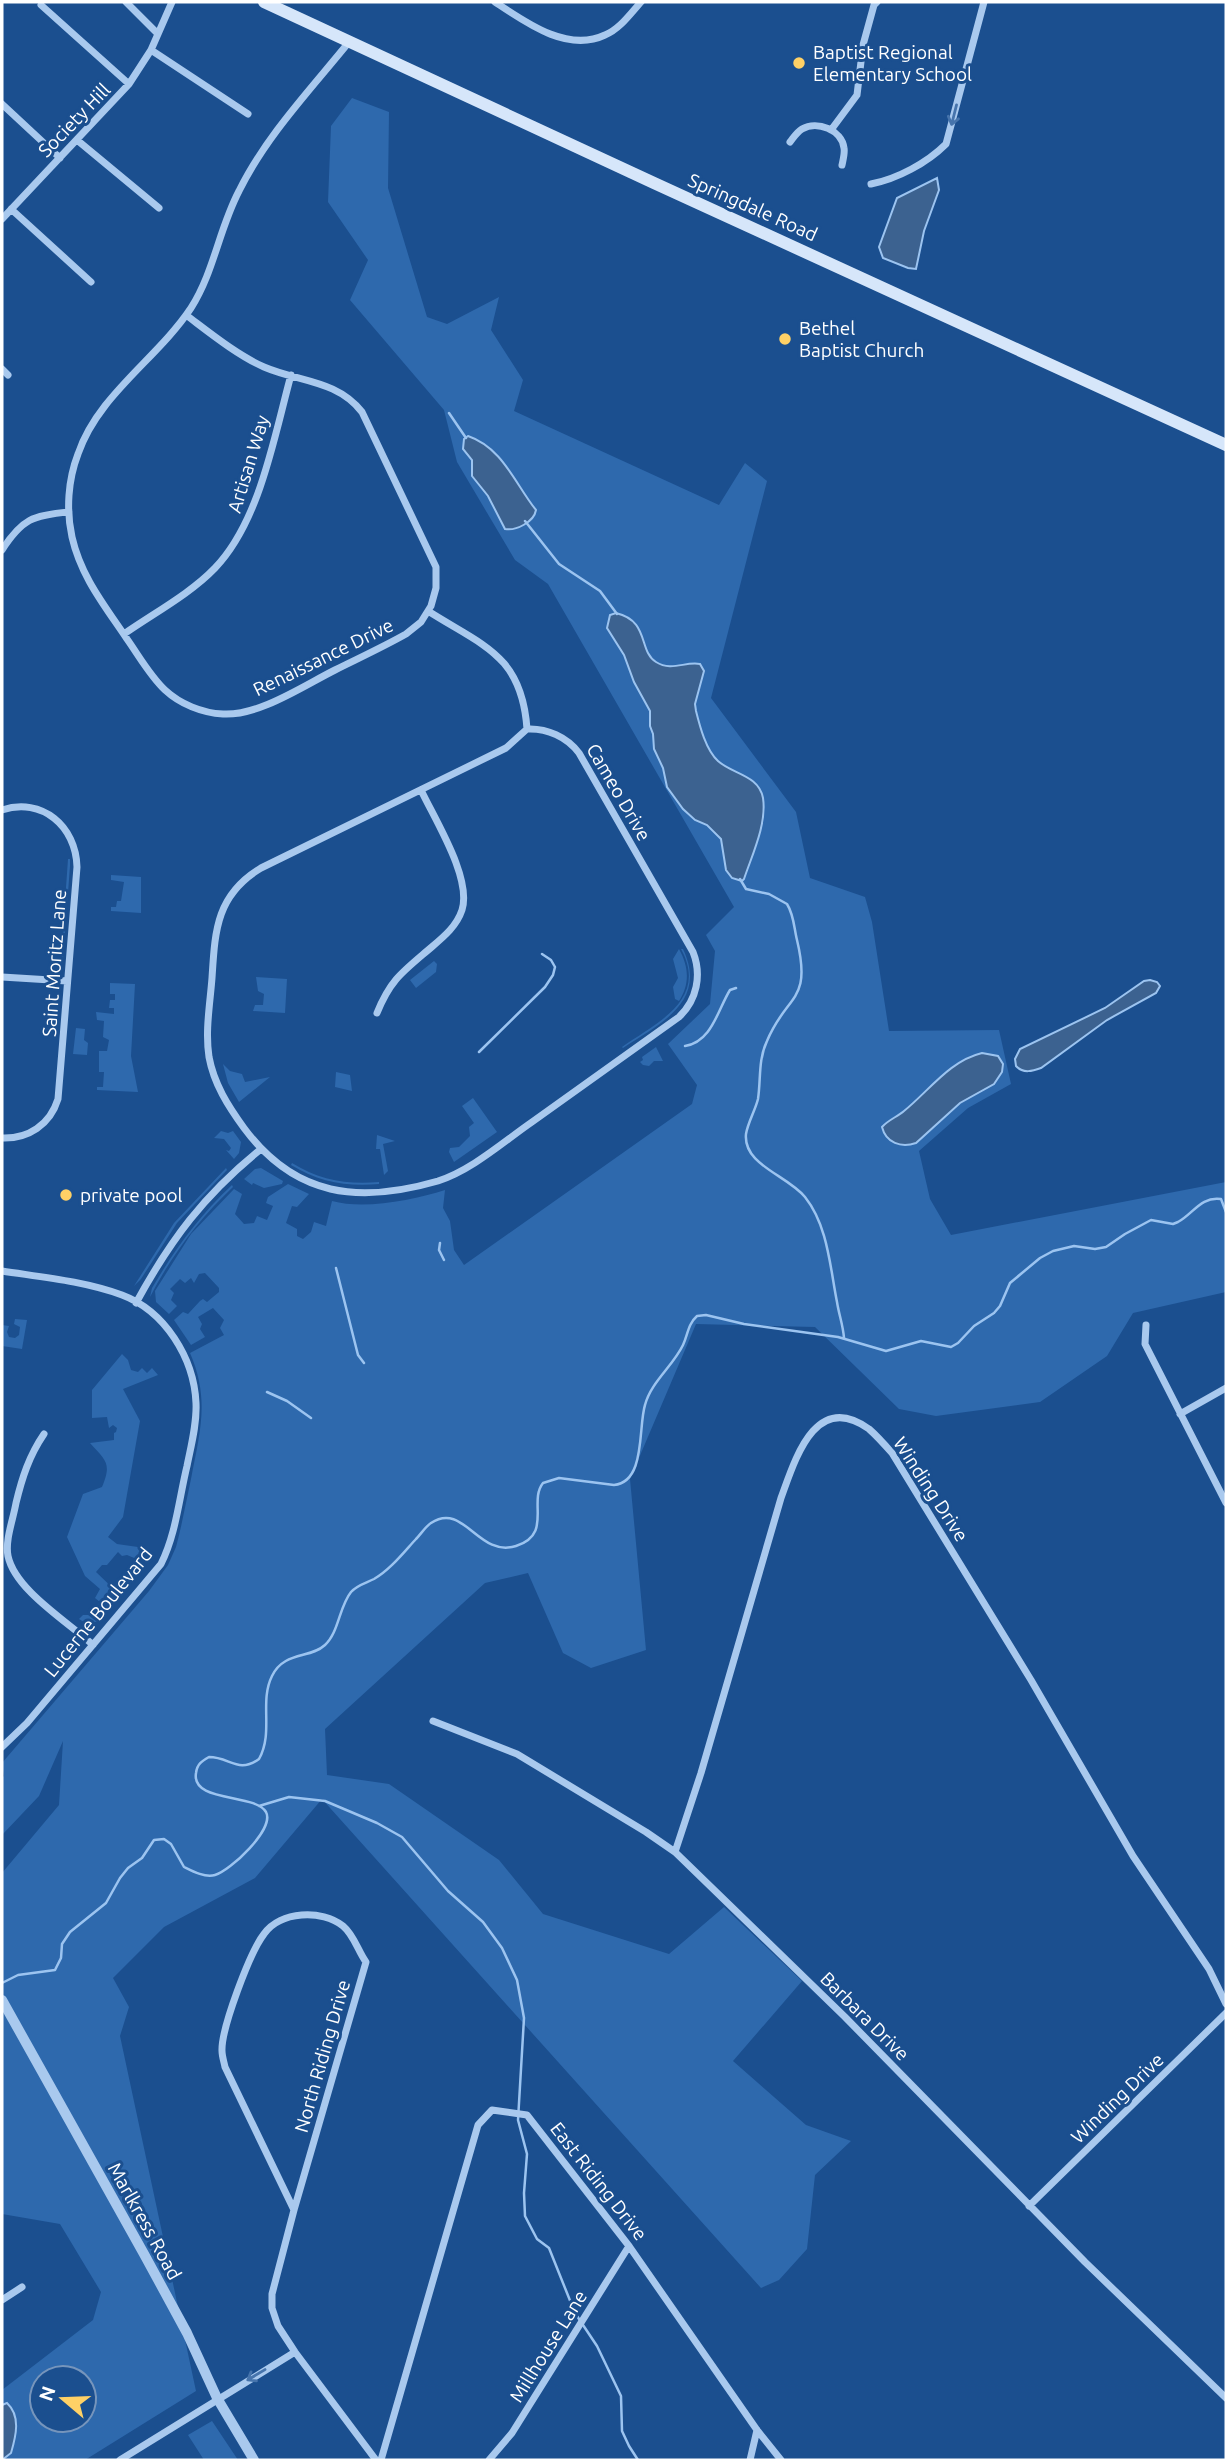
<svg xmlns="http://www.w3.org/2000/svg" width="1228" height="2462" font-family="Ubuntu,sans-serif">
	<rect width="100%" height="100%" fill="#1b4f8f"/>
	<path fill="#2e69ad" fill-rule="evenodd" d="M352 98 389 112 388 188 427 317 447 324 499 297 491 330 523 380 514 411 719 505 745 463 767 481 711 698 796 812 810 878 865 897 872 922 889 1031 999 1030 1011 1084 968 1108 919 1151 930 1199 951 1235 1226 1182V1292L1133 1313 1107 1356 1040 1402 936 1416 899 1409 815 1327 696 1324 630 1479 646 1650 591 1668 563 1653 528 1573 485 1583 325 1729 327 1775 389 1784 499 1860 543 1914 669 1954 724 1907 802 1981 733 2061 806 2125 851 2141 815 2175 807 2249 779 2280 761 2288 322 1799 255 1878 164 1927 113 1978 129 2007 120 2036 196 2391 85 2460H2V2390L93 2320 101 2292 60 2224 2 2214V1873L59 1805 63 1741 39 1796 2 1835V1778L4 1776 2 1763 149 1591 168 1565 176 1547C182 1525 186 1502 191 1479 200 1432 210 1399 190 1353L224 1335 220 1328 224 1320 213 1308 198 1317 202 1324 200 1329 205 1337 191 1345 174 1320 183 1312 188 1314 200 1301 203 1299 207 1302 219 1292V1288L205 1273 199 1274 194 1283 191 1278 185 1283 180 1279 170 1289 174 1293 171 1300 177 1306 169 1314 156 1302 155 1291 191 1234 234 1189 242 1194 235 1214 244 1224 254 1223 257 1216 267 1220 273 1206 266 1203 268 1197 288 1184 309 1194 297 1207 292 1206 286 1223 297 1229V1236L303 1239 311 1232 314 1222 326 1226 332 1201C364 1210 414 1200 445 1190L443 1208 450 1221 454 1250 464 1265 692 1104 697 1085 668 1044 710 1004 715 951 706 935 734 907 548 584 515 560 457 462 444 410 350 300 368 260 328 202 331 126ZM42 2378H84V2420H42Z
		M68 859H70V866L63 959 58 967 61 959Z
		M111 875 141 877V913L111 911V907H116L117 901H121L124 882 111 880Z
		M679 949C689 967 690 984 679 1001L675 999 673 987 678 978 673 959Z
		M681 949H683C708 1002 661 1023 623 1048L622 1047C656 1023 709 1000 681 949Z
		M434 961 437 964 436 972 416 988 410 980Z
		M256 977 287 979 285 1013 253 1011 255 1005H263L264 994 258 991Z
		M110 983 135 984 131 1056 138 1092 97 1090V1087H103L104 1072H99V1051H107L109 1040 103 1037 104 1021 97 1020 96 1012 114 1014V1008H109L110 1000H115V994H110Z
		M76 1028 85 1029 84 1040 88 1043 87 1055 73 1054Z
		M656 1047 663 1061H654L649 1066 643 1065 640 1062 643 1060 642 1057Z
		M223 1064 230 1071 242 1074 245 1082 270 1077 239 1102 228 1083Z
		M336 1072 350 1075 352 1091 335 1087Z
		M473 1098 497 1132 454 1162 449 1152 450 1148 459 1147 470 1136 469 1127 474 1123 462 1106Z
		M221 1131 228 1133 233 1131 241 1142 239 1153 234 1159 226 1150 229 1151 231 1148 224 1139 214 1138Z
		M377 1135 395 1141 383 1144 388 1171 384 1175 380 1149H376Z
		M292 1163C319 1180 348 1185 379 1182V1184C347 1187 319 1182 291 1165Z
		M226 1168 227 1170 177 1223 141 1279 134 1286 174 1223Z
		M261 1168 283 1181 282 1184 264 1188 253 1183 252 1185 244 1179 255 1169Z
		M232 1185 233 1187C199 1219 171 1256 150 1297L152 1288C175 1249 199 1216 232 1185Z
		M15 1319 27 1320 22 1349 2 1346V1325L9 1326 7 1332 9 1337 15 1338 19 1335 20 1327 14 1324Z
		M122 1354 128 1360 131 1370 138 1372 142 1368 147 1373 152 1368 158 1375 123 1389 140 1421 123 1517 108 1537 117 1544 138 1547 144 1562 127 1555 122 1556 118 1552 107 1565H102L96 1572 120 1595 123 1594 99 1621 87 1624 79 1619 83 1615H88L100 1602 95 1598 100 1589 85 1576 67 1537 83 1494 102 1487C112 1463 106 1461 90 1443L114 1440V1433L116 1432 117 1428 113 1425 109 1428 107 1417 92 1418V1390Z
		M212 2421 238 2460H204L188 2435Z"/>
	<path fill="#3c6290" stroke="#9cc4f0" stroke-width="2" d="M937 178 939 190 924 231 916 269 908 268 883 258 879 247 897 198Z
		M468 436C503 448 515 484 536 510 534 522 516 531 505 529L488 496 472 476V460L463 449 464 439Z
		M616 613C650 621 638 651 656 662 672 672 685 661 700 664L704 671 695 704 696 711C700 727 706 750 718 761 732 774 759 775 763 798 767 824 752 855 744 879L742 881 732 878 726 870 721 839 707 825 695 820 683 809 667 787 663 768 654 749 653 734 650 726V711L634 682 624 655 607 628 610 615Z
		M1150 980 1157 982 1160 986 1156 993 1107 1020 1041 1068C1033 1071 1023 1074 1016 1066L1015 1059 1020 1049 1105 1008 1144 981Z
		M982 1053 998 1056 1003 1064 1002 1072 994 1084 960 1103 916 1143C901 1148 886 1143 882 1127 888 1120 897 1117 904 1111 929 1091 949 1061 982 1053Z
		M7 2403C21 2416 16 2436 11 2453L2 2460V2405Z"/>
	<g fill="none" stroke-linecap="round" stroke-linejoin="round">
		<path stroke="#9cc4f0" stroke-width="2.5" d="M449 413 466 438
			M525 521 559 564 600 591 617 614
			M740 879 746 889 769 894 787 904C794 915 794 928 797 940 812 1003 787 993 767 1041 758 1060 761 1079 758 1099 755 1111 748 1122 746 1134 743 1165 787 1175 805 1197 828 1226 830 1267 837 1302 839 1315 843 1325 844 1338
			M685 1046C712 1042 718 1009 730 990L736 988
			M479 1052 545 987 553 975 555 967 551 960 542 954
			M440 1243 439 1250 444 1260
			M336 1268 358 1355 364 1363
			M267 1392 287 1401 311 1418
			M259 1806 289 1797 325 1801 377 1823 402 1837 448 1891 483 1922 502 1948 517 1980 524 2018 518 2120 527 2154 524 2193 525 2216 537 2239 549 2248 575 2313 597 2346 621 2396 622 2431 629 2446 638 2460
			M2 1983 18 1975 55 1970 61 1958 62 1944 70 1932 106 1903 120 1878 128 1868 142 1858 154 1840 164 1839 171 1844 184 1867C192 1871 205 1878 215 1875 230 1871 275 1829 266 1812 255 1793 191 1803 196 1773 197 1764 202 1761 209 1757 230 1757 238 1774 259 1759 274 1732 259 1702 272 1676 284 1651 310 1659 325 1645 339 1632 339 1607 351 1592 357 1585 366 1583 374 1579 390 1570 404 1552 416 1539 421 1534 425 1527 431 1523 464 1501 478 1558 516 1546 553 1534 528 1502 543 1483L559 1478 614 1485C646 1482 638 1427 645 1405 651 1382 673 1366 683 1345 688 1334 688 1324 697 1316L706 1315 744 1324 838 1337 886 1351 921 1341 951 1347 958 1343 974 1326 994 1313 1000 1306 1010 1283 1040 1258 1053 1251 1074 1246 1095 1249 1106 1247 1125 1234 1151 1220 1173 1224 1178 1222C1193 1214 1201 1196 1221 1199L1226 1212"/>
		<path stroke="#a9c9ee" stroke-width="7" d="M126 2 158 34
			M495 2C525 22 567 53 605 35 620 29 631 13 641 2
			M41 5 129 84
			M151 50 248 114
			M2 104 60 158
			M831 130 857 95 863 45 874 5 877 2
			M77 140 159 208
			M790 142C794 137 797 132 802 129 817 120 842 130 844 148 845 153 843 160 842 165
			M871 184C897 179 927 163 946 144L984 2
			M11 209 91 282
			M2 219 129 84 151 50 172 2
			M186 315C210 333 237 355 264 367 299 382 337 380 362 412L436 567V588L431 606 421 622 406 634C383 647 359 658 335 670 303 686 259 716 223 714 202 713 180 704 165 690 150 676 139 656 127 639 105 606 81 577 72 537 66 510 68 480 78 454 98 395 157 359 191 308 214 272 219 229 239 191 266 136 311 89 349 42
			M2 369 8 375
			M2 550C22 519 33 515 69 512
			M428 611C483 646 522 655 527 729
			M124 634C154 613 190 594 215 568 260 521 274 437 291 375
			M527 729C547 728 567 737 579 753L693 952C702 975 697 1000 679 1017 630 1052 581 1087 532 1122 503 1142 472 1170 438 1181 359 1204 295 1197 244 1128 228 1106 214 1084 209 1057 205 1031 210 1004 212 978 215 931 216 895 261 868L506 748Z
			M2 810C42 797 76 826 77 867L58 1099C50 1125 28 1139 2 1138
			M2 977 67 981
			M377 1013C390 981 401 973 427 951 441 939 456 928 462 910 472 878 435 820 421 790
			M2 1271C41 1277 84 1281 122 1295 165 1311 194 1358 196 1403 197 1424 191 1446 187 1466 179 1499 176 1534 161 1564L27 1723 2 1747
			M136 1303C171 1239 204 1195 261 1149
			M1146 1325 1145 1344 1226 1503
			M1180 1414 1226 1388
			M44 1434C29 1456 22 1478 16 1503 13 1520 5 1540 8 1556 15 1590 68 1622 93 1645
			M433 1721 517 1754 646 1832 675 1852 845 2017 1085 2262 1226 2398
			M675 1852 701 1773 781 1498C795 1460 815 1390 869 1429 877 1436 885 1445 892 1453L1031 1680 1133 1856 1209 1969 1226 2004
			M1029 2206 1226 2013
			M294 2210 225 2067C224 2062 222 2056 222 2051 221 2029 250 1952 264 1934 280 1911 322 1909 343 1926 354 1935 358 1951 366 1962L294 2210 272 2294V2308L278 2326 295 2352 376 2460
			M2 2300 22 2287
			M120 2460 295 2352
			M381 2460 478 2125 492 2110 527 2115 629 2246 757 2430 781 2460
			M489 2460 512 2433 629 2246
			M750 2460 757 2430"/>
		<path stroke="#a9c9ee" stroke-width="10" d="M2 2000 144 2254 187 2333 217 2398 254 2460"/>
		<path stroke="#d6e6fa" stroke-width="12" d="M264 2 654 183 1226 445"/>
	</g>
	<defs><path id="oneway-shaft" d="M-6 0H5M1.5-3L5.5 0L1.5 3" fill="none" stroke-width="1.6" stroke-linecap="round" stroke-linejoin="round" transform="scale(1.75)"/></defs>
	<g stroke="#4674ac">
		<use href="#oneway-shaft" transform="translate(954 115) rotate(104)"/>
		<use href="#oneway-shaft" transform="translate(256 2375) rotate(149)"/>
	</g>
	<g fill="#ffd166" stroke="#1b4f8f" stroke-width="2.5">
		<circle cx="799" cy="63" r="7"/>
		<circle cx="785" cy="339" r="7"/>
		<circle cx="66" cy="1195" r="7"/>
	</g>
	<g text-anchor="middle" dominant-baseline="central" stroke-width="6" stroke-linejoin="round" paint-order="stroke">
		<g font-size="19" fill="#fff" stroke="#1b4f8f" text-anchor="start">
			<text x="813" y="52">Baptist Regional<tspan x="813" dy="22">Elementary School</tspan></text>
			<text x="799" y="328">Bethel<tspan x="799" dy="22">Baptist Church</tspan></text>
			<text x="80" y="1195">private pool</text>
		</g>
		<g font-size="19" fill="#fff" stroke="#1b4f8f">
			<text transform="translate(74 120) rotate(-46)">Society Hill</text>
			<text transform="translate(753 207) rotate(24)">Springdale Road</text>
			<text transform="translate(248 464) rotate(-73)">Artisan Way</text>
			<text transform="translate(323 657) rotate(-26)">Renaissance Drive</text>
			<text transform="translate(619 792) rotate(60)">Cameo Drive</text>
			<text transform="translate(54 963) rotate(-86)">Saint Moritz Lane</text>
			<text transform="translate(931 1489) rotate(57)">Winding Drive</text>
			<text transform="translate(98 1612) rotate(-51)">Lucerne Boulevard</text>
			<text transform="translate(865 2016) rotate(45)">Barbara Drive</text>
			<text transform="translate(322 2056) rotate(-74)">North Riding Drive</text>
			<text transform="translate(1117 2098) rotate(-44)">Winding Drive</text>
			<text transform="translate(599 2181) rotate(52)">East Riding Drive</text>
			<text transform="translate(145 2221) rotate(61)">Marlkress Road</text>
			<text transform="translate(548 2346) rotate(-58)">Millhouse Lane</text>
		</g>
	</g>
	<rect width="1228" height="2462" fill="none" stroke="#ffffff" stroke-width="7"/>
	<g transform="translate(63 2399) rotate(289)"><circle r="33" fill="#1b4f8f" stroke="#7695bc" stroke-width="2"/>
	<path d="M0-5L12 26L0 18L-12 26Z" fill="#ffd166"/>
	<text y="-10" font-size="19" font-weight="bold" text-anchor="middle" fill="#ffffff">N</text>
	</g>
</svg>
